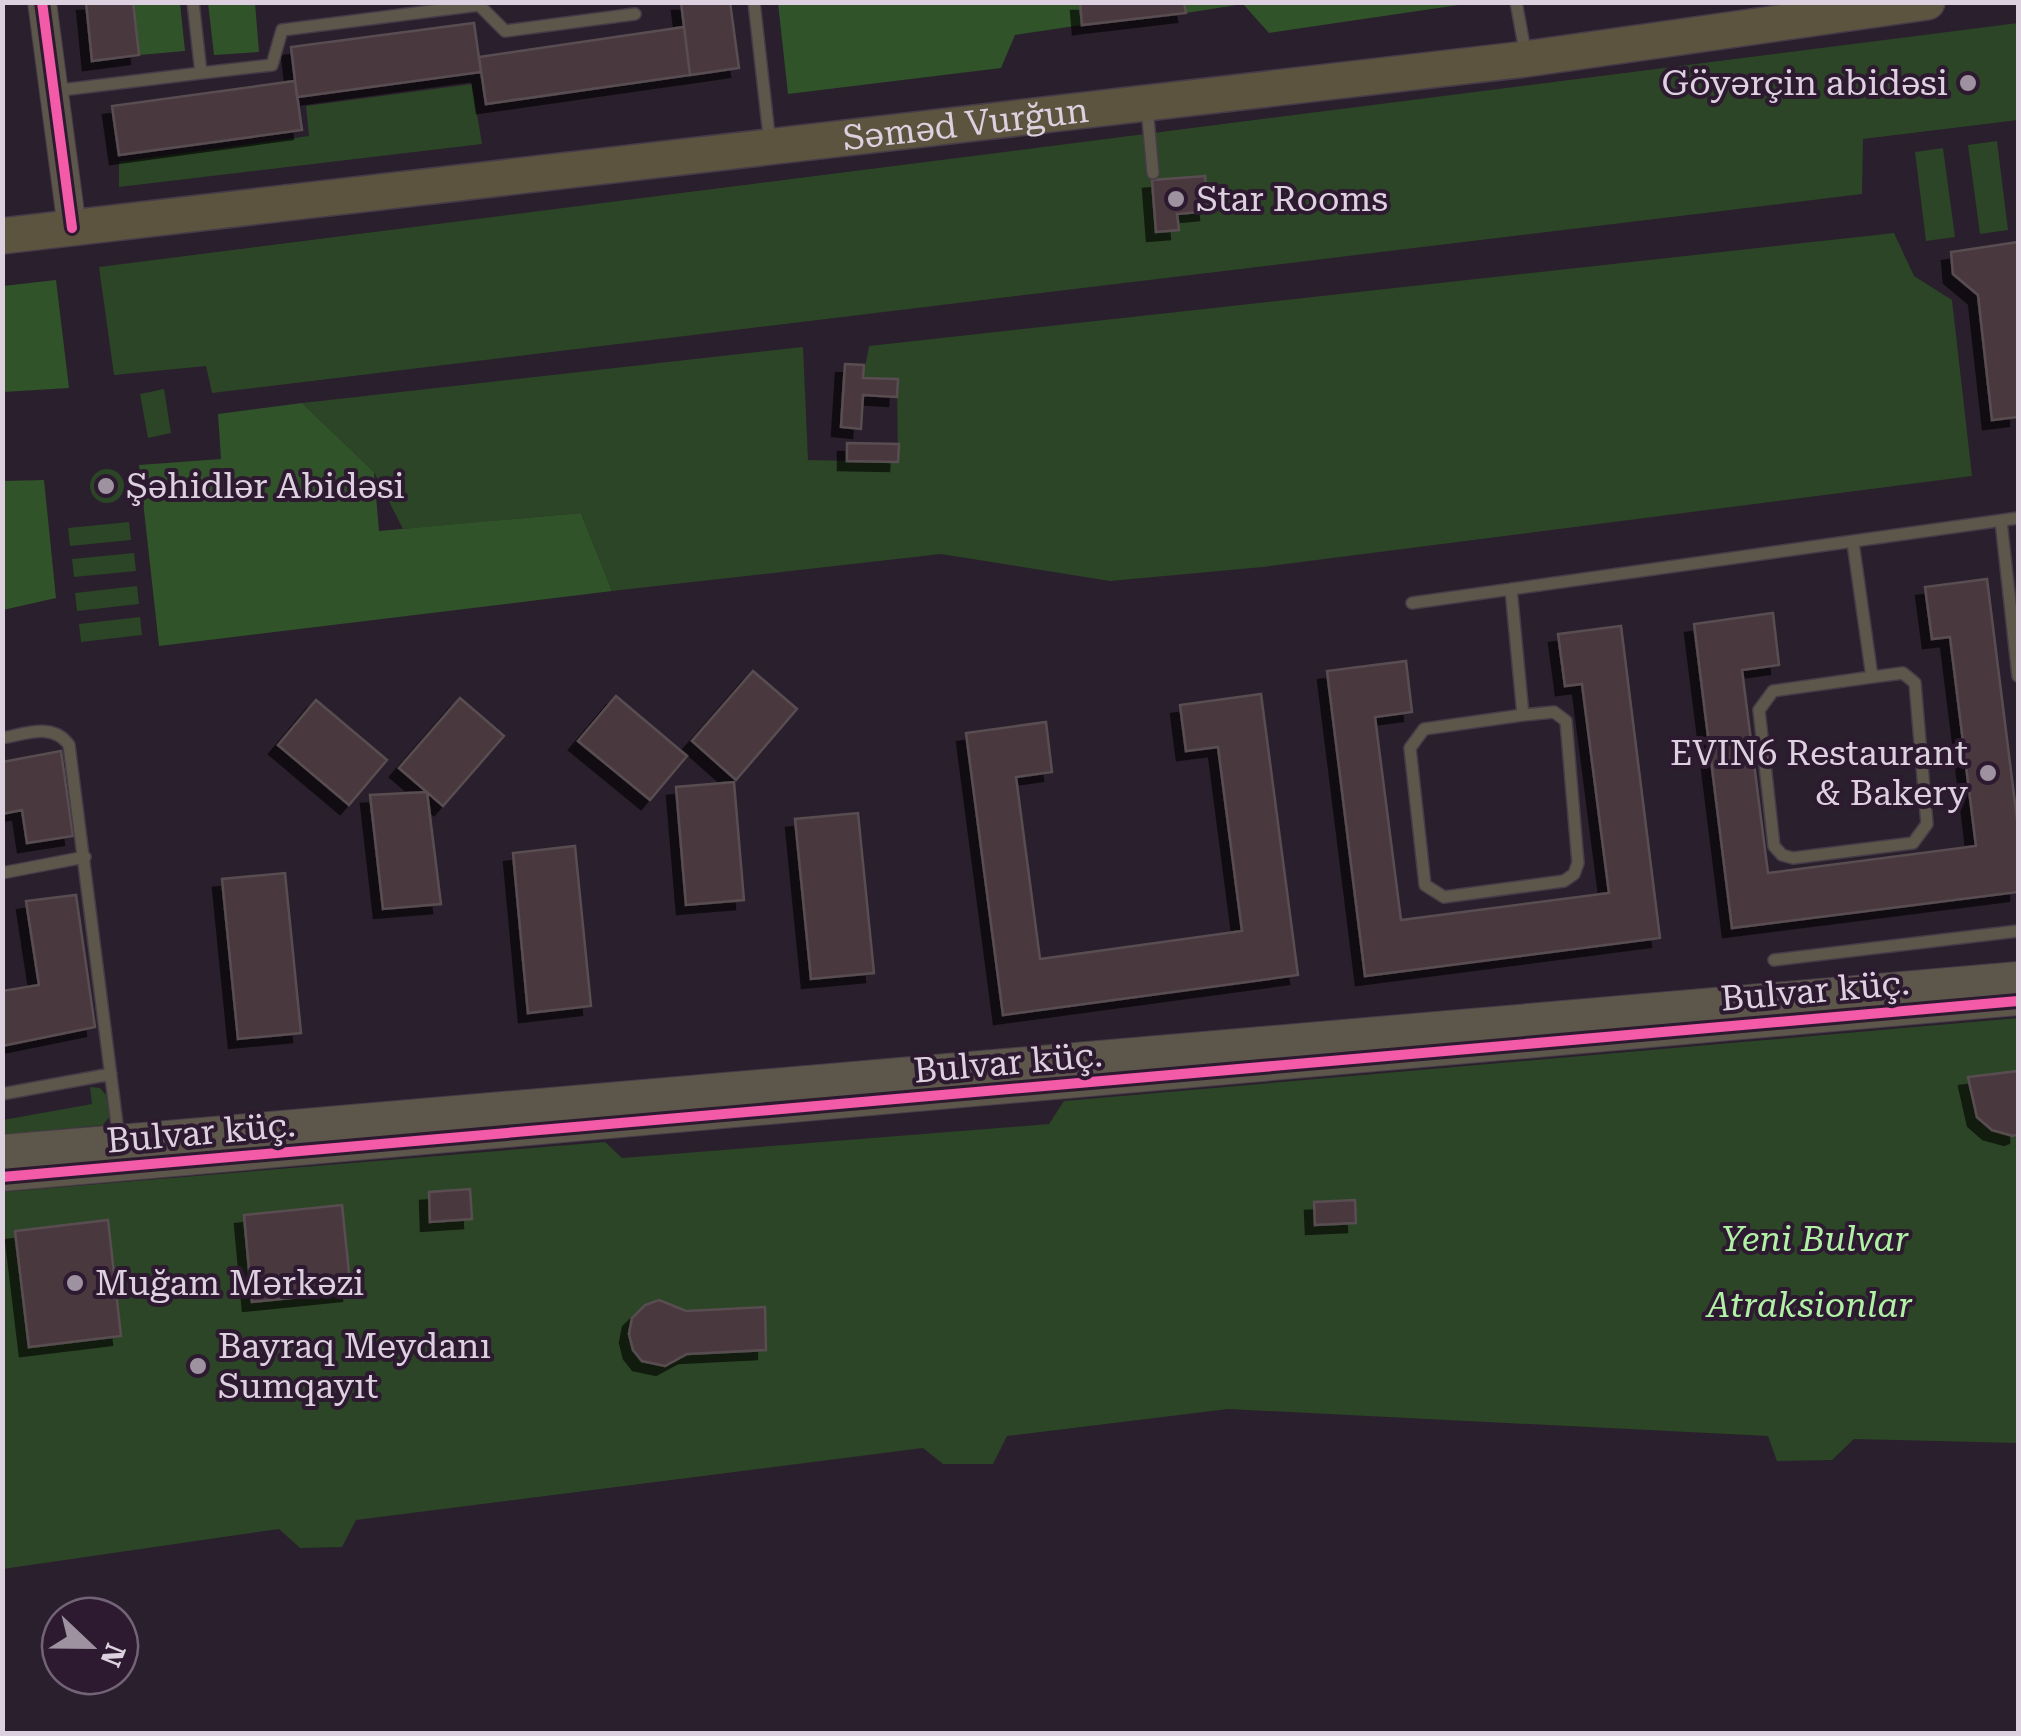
<svg xmlns="http://www.w3.org/2000/svg" width="2021" height="1736" font-family="'Roboto Serif',serif">
	<defs>
		<filter id="shadow"><feDropShadow dx="-9" dy="9" stdDeviation="0" flood-color="#0009"/></filter>
	</defs>
	<rect width="100%" height="100%" fill="#2a1f2c"/>
	<path fill="#2b4526" d="M2018 23V120L1863 139 1862 194 212 393 206 366 114 375 99 267Z
		M472 84 482 144 119 187V162L309 136 306 106Z
		M1997 141 2008 230 1980 234 1968 145Z
		M1943 148 1955 237 1926 241 1915 152Z
		M1894 233 1914 276 1952 300 1972 476 1263 567 1110 581 941 554 612 591 581 513 403 529 374 472 302 403 803 347 808 460 898 462 897 379 863 378 869 346Z
		M164 389 171 433 148 438 140 394Z
		M90 486a17 17 0 1 1 34 0a17 17 0 1 1-34 0Z
		M129 522 131 540 70 546 68 528Z
		M134 553 136 571 74 577 72 559Z
		M137 586 139 604 77 611 75 593Z
		M140 617 142 635 81 642 79 624Z
		M2018 1018V1443L1854 1439 1832 1460 1777 1461 1768 1436 1228 1409 1007 1436 993 1464H943L923 1448 356 1520 342 1547 300 1548 279 1529 3 1569 2 1192 605 1142 622 1158 1049 1124 1064 1101Z
		M90 1087 100 1088 106 1095 110 1116 103 1125 3 1135V1120L92 1104Z"/>
	<path fill="#305329" d="M1479 2 1269 33 1243 4 1186 13 1184 3Z
		M133 3H180L185 51 139 55Z
		M208 3H255L259 52 214 55Z
		M778 3H1080L1082 25 1015 35 1001 68 788 94Z
		M56 280 69 388 3 392V286Z
		M302 403 374 472 379 531 581 513 612 591 159 646 139 465 221 459 218 414Z
		M44 480 56 598 3 610V481Z"/>
	<path fill="#4a393d" stroke="#594d51" stroke-width="2.5" filter="url(#shadow)" d="M86 2H133L139 55 92 61Z
		M681 2H730L739 68 690 75Z
		M1080 2H1184L1186 13 1082 25Z
		M474 23 481 72 297 97 291 47Z
		M684 27 690 75 486 104 479 57Z
		M295 81 302 130 119 155 112 106Z
		M1205 176 1208 211 1177 214 1179 230 1156 232 1152 180Z
		M2018 242V417L1992 420 1978 295 1953 274 1951 252Z
		M845 364 864 365 863 378 898 379 897 397 863 395 861 429 841 427Z
		M847 443 899 444 898 462 847 461Z
		M1987 579 2018 827V892L1732 928 1694 624 1773 613 1779 665 1742 670 1768 873 1976 846 1950 637 1932 639 1925 587Z
		M1621 626 1660 938 1365 976 1327 671 1406 661 1412 712 1375 717 1401 920 1609 893 1582 684 1565 686 1558 634Z
		M753 671 797 709 736 780 692 741Z
		M1261 694 1298 975 1003 1015 966 733 1046 722 1052 772 1016 777 1040 959 1242 931 1218 747 1186 751 1180 705Z
		M616 696 687 756 650 800 578 741Z
		M460 698 504 736 443 806 399 768Z
		M316 700 387 760 349 805 278 745Z
		M61 751 73 836 27 843 22 810 2 814V762Z
		M734 782 744 900 686 905 676 787Z
		M427 792 441 904 383 909 370 795Z
		M858 813 874 973 811 979 795 819Z
		M575 846 591 1006 528 1013 513 853Z
		M285 873 301 1033 238 1039 222 879Z
		M76 895 95 1027 2 1046V991L39 985 26 901Z
		M2018 1071V1134L2013 1136 1992 1130 1977 1117 1968 1077Z
		M470 1189 472 1219 430 1222 429 1192Z
		M1355 1200 1356 1223 1315 1225 1314 1202Z
		M342 1205 351 1292 252 1302 244 1215Z
		M108 1220 121 1336 29 1347 15 1231Z
		M659 1300 686 1311 765 1307 766 1350 687 1354 665 1366 642 1361 633 1350 629 1334 632 1318 645 1305Z"/>
	<g fill="none" stroke-linecap="round" stroke-linejoin="round">
		<defs>
			<path id="service" d="M754 2 770 144
				M1516 2 1526 56
				M201 73 272 65 282 30 479 5 505 31 635 14
				M53 91 201 73 193 2
				M1147 108 1153 173
				M2001 521 2018 676
				M1853 543 1872 677 1903 673 1915 683 1927 824 1913 843 1793 858 1782 855 1774 846 1759 710 1773 691 1872 677
				M1511 589 1523 715 1554 712 1566 721 1578 863 1574 874 1564 881 1444 897 1425 885 1410 748 1424 729 1523 715
				M1412 603 2018 518
				M2 738C26 734 53 722 69 745L119 1140
				M2 873 85 857
				M1774 960 2018 931
				M2 1094 111 1074"/>
			<path id="tertiary" d="M42 2 72 228
				M2 1149 2018 976
				M2 1177 2018 1001"/>
			<g id="primary">
				<path id="s1" d="M2 236 1526 59 1927 2"/>
			</g>
		</defs>
		<use href="#service" stroke="#463c48" stroke-width="14"/>
		<use href="#tertiary" stroke="#463c48" stroke-width="30"/>
		<use href="#primary" stroke="#463c48" stroke-width="38"/>
		<use href="#service" stroke="#5d564b" stroke-width="11"/>
		<use href="#tertiary" stroke="#5d564b" stroke-width="28"/>
		<use href="#primary" stroke="#5d5440" stroke-width="35"/>
		<defs>
			<path id="cycleway" d="M42 2 72 228
				M2 1177 2018 1001"/>
		</defs>
		<use href="#cycleway" stroke="#2d1a31" stroke-width="16"/>
		<use href="#cycleway" stroke="#f35aa7" stroke-width="10"/>
	</g>
	<g fill="#9e92a0" stroke="#2d1a31" stroke-width="4">
		<circle cx="1968" cy="83" r="10"/>
		<circle cx="1176" cy="199" r="10"/>
		<circle cx="106" cy="486" r="10"/>
		<circle cx="1988" cy="773" r="10"/>
		<circle cx="75" cy="1283" r="10"/>
		<circle cx="198" cy="1366" r="10"/>
	</g>
	<g text-anchor="middle" dominant-baseline="central" stroke-width="8" stroke-linejoin="round" paint-order="stroke">
		<g font-size="35" fill="#ddd0df" stroke="#2d1a31" text-anchor="start">
			<text x="1948" y="83" text-anchor="end">Göyərçin abidəsi</text>
			<text x="1196" y="199">Star Rooms</text>
			<text x="126" y="486">Şəhidlər Abidəsi</text>
			<text x="1968" y="753" text-anchor="end">EVIN6 Restaurant<tspan x="1968" dy="40">&amp; Bakery</tspan></text>
			<text x="95" y="1283">Muğam Mərkəzi</text>
			<text x="218" y="1346">Bayraq Meydanı<tspan x="218" dy="40">Sumqayıt</tspan></text>
		</g>
		<g font-size="35" fill="#ddd0df" stroke="#2d1a31">
			<text stroke="none"><textPath href="#s1" startOffset="970">Səməd Vurğun</textPath></text>
			<text transform="translate(1815 991) rotate(-5)">Bulvar küç.</text>
			<text transform="translate(1008 1063) rotate(-5)">Bulvar küç.</text>
			<text transform="translate(201 1133) rotate(-5)">Bulvar küç.</text>
		</g>
		<g font-size="35" font-style="italic" fill="#b1f1a5" stroke="#2d1a31">
			<text x="1815" y="1239">Yeni Bulvar</text>
			<text x="1810" y="1305">Atraksionlar</text>
		</g>
	</g>
	<rect width="2021" height="1736" fill="none" stroke="#ddd0df" stroke-width="10"/>
	<g transform="translate(90 1646) rotate(112)"><circle r="48" fill="#2d1a31" stroke="#736377" stroke-width="2.5"/>
	<path d="M0-8L18 38L0 25L-18 38Z" fill="#9e92a0"/>
	<text y="-15" font-size="28" font-weight="bold" text-anchor="middle" fill="#ddd0df">N</text>
	</g>
</svg>
